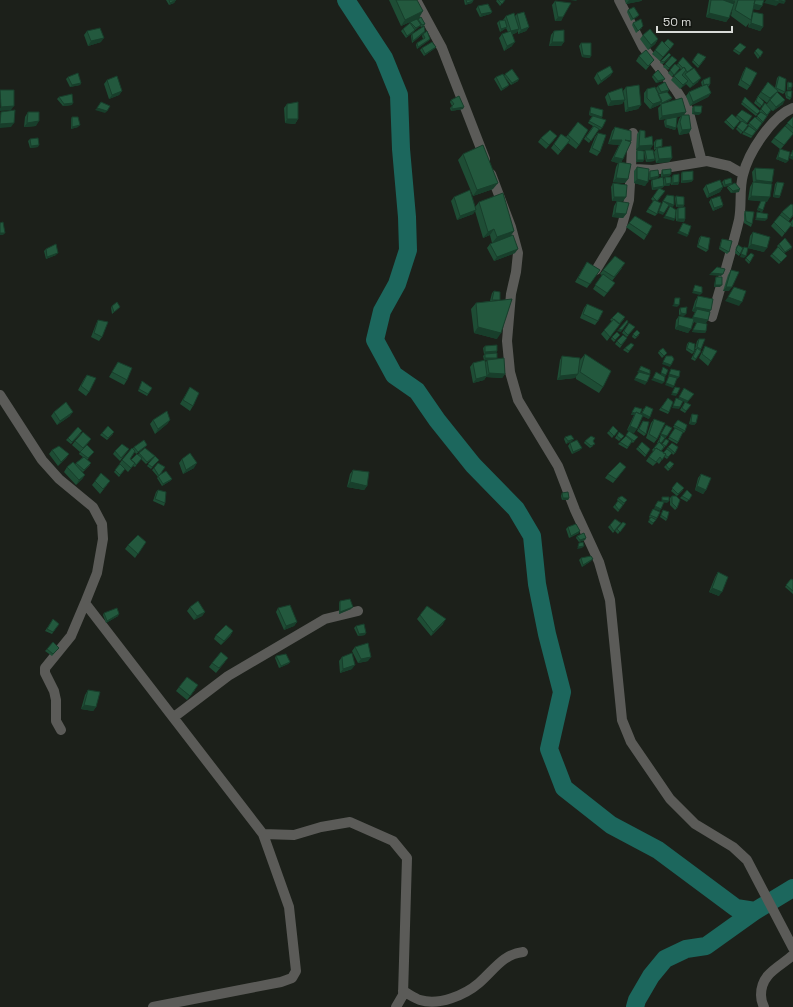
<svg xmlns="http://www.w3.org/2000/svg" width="793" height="1007" font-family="'Space Grotesk',sans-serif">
	<rect width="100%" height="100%" fill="#1c201a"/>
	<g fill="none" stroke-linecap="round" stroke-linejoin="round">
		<path stroke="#1c675d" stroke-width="18" d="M346 0 384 58 399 95 401 149 407 217 408 250 397 284 382 311 375 340 394 375 417 391 437 420 473 465 516 509 532 536 537 584 547 634 562 692 549 749 564 788 611 825 658 850 736 908 755 911
			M635 1007 637 1000 651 976 665 959 686 949 706 946 755 911 793 888"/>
		<path stroke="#5b5b58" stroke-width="10" d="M416 0 442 48 485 159
			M619 0 643 47 676 90 688 109 702 162
			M635 169 653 170 707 161 729 166 743 174
			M491 174 511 227 518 253 516 272 511 294 507 341 510 372 518 400 558 466 575 510 599 562 610 600 622 720 631 742 670 799 695 824 733 847 747 860 793 948
			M596 270 621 229 629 200 633 133
			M712 317C721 285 731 253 739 220 742 205 739 189 743 175 748 153 772 116 793 108
			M0 395 42 460 59 479 93 507 102 524 103 539 97 573 85 603 263 834 294 835 321 827 350 822 393 841 407 858 403 995 396 1007
			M174 717 228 676 325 619 358 611
			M61 730 56 721V700L54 691 45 673V668L71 636 85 603
			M403 991C409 994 414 998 420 1000 439 1006 465 995 479 983 494 970 503 954 523 952
			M153 1007 281 982 292 978 296 971 289 907 263 834
			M764 1007C762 1003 761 1000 761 995 761 973 780 967 793 955"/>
	</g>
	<path fill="#1e4d35" d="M166 0H176L174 3 169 5Z
		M389 0H417L419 18 401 26Z
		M464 0H473L472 3 465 5Z
		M497 0H505L500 6 496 1Z
		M625 0H642L641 1 626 4Z
		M709 0H735L733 4H734L735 0H764L762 6 759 10 753 9 752 14 753 12 763 27 760 31 748 27 749 23 746 27 731 16 733 6 729 18 726 22 706 17Z
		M555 1 563 17 561 21H555L552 5Z
		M478 6 492 12 490 14 480 17 476 9Z
		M628 10 639 15 637 17 631 21 627 12Z
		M517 14 529 27 526 31 518 34V31L516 33 513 34 512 46 504 51 499 38 502 34 508 32 506 28 500 32 497 23 499 21 503 20 506 16H515Z
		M418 19 425 24 424 26 421 27 420 26 406 38 401 31 403 29 409 24 410 22Z
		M633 23 642 28 636 33 632 25Z
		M87 31 101 42 88 46 84 35Z
		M425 31 424 33 412 43 411 36 412 34Z
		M554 31 564 42 561 46H549L551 35Z
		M423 34 430 39 428 41 417 49 416 45 417 43 423 39 422 36Z
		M643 35 658 39 655 44 648 50 640 39Z
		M581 43 590 58 582 57 579 46Z
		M664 43 674 44 660 61 652 54 655 50Z
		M436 47 434 49 424 56 420 50 422 48Z
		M746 47 739 55 733 51 734 49Z
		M755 51 763 52 758 59 754 53Z
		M639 56 654 60 646 70 636 61Z
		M670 57 663 64 660 63 661 61Z
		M705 59 698 68 692 62 693 60Z
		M675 62 668 70 663 67 665 64Z
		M678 63 691 70 689 72 698 82 690 88 686 84 680 89 671 80 674 76 681 70 680 68 672 77 668 73 675 64 677 65Z
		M746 67 750 86 747 90 738 85 743 72Z
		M613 72 610 76 598 85 594 78 597 73Z
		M505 74 518 81 511 85 504 76 509 85 507 87 501 91 494 79 496 77 504 76Z
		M653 75 663 81 656 83 652 77Z
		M779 76 785 92 783 94 777 91 767 103 758 96 768 82 775 88 777 78Z
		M68 77 81 83 80 85 70 87 66 79Z
		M107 80 122 91 119 95 109 99 104 84Z
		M703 80 710 84 709 86H708L711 93 708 97 690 106 686 96 689 92 702 86 701 82Z
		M788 82 791 90H787V84Z
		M658 86 668 92H667L672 98 670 100 663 103 686 112 683 115 691 129 689 133 679 135 677 126 679 119 681 116 666 119 676 128 675 130 665 127 664 121 666 119 659 120 658 108 661 105 660 104 659 105 650 109 644 102V93L647 89 658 94H659L656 88Z
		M626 87 641 105 638 109 625 112 624 101 622 104 608 106 605 97 608 93 624 96 623 91Z
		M787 91 791 98 790 100 786 98 785 93Z
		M758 96 764 102 760 108 754 103Z
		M59 97 72 105 63 106 57 99Z
		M745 97 760 111 756 116 741 104Z
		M451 100 463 109 451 111 450 108 452 106 450 102Z
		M770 100 783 104 773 111 771 110 766 118 751 138 742 134 749 126 748 125 749 123 756 118 760 112H759L765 103 767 104Z
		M287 104 298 119 295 124 285 123 284 108Z
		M694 106 699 115 692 114V108Z
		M591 107 602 117 601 118 602 128 600 130 599 129 589 143 584 139 593 126 588 123 592 116 589 115 590 109Z
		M28 112 36 126 24 127 25 117Z
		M737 115 752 116 746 124 748 125 741 134 736 129 741 122 740 121 733 130 724 122 726 120 736 117Z
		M72 117 78 127 71 129V119Z
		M793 117V134L781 149 786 163 776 159 779 151 780 149 771 142 774 138Z
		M578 122 579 145 576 149 568 143 558 155 551 148 561 134 566 137Z
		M615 127 631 141 621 163 628 179 625 183 613 182 616 167 618 163 611 161 619 145 608 144 612 131Z
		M640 130 645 138 655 159 654 161 646 162 644 152 645 150H636L637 134Z
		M598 133 600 152 597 156 589 152 595 137Z
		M541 138 554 140 546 149 538 142Z
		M30 139 38 147 30 148 28 141Z
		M656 140 662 146V147L672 158 669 162 656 163 654 152 656 149 654 150V142Z
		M637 150 643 162H636V152Z
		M463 154 493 189 473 196 458 160Z
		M637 167 649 173 650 171 659 176 657 178 649 180V173L645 186 634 183V171Z
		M755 168 771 184 767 202 765 201 763 210 762 212 757 210 761 201 748 200 750 187 753 182 752 172Z
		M662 170 671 174 669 176 661 177V173Z
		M682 172 693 180 691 182 681 183V174Z
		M673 175 679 182 678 185H671L672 177Z
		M665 177 671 183 669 186H664V179Z
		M652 180 664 186 662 188 660 189 665 191 657 202V214L655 216 646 212 653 201 651 199 659 189 652 190 651 182Z
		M724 180 731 185 724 187 722 182Z
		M777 182 780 196 779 198 773 197 775 184Z
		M613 183 626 197 623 201H612L611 187Z
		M706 185 723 187 720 192 707 198 703 189Z
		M728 186 739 192 731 193 727 188Z
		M676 196 684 205 683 207H676L675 198Z
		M454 197 475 207 479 202 514 231 510 236 515 253 494 261 487 248 490 244 492 243 490 235 483 238 475 211 473 214 457 220 451 201Z
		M711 199 723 205 722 207 713 211 709 202Z
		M617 201 626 214 623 218 612 217 614 206Z
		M678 208 685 219 684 222 676 221V210Z
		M745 211 752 224 751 227 744 223V214Z
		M782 212 793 216 788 222 790 223 793 219V227L790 226 782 237 771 226 779 216Z
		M629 223 647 235 644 240 626 227Z
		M753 232 764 252 748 248 750 236Z
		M701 236 708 250 706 252 697 247 699 238Z
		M722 239 729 252 727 254 719 249 721 241Z
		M779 244 792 247 791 249 784 253 787 256 779 264 770 256 772 254 780 249 777 246Z
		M738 245 740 254 739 256 735 253 736 247Z
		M46 249 56 255 46 259 44 251Z
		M754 255 749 264 745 260 746 258Z
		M587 262 600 270 587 288 575 282Z
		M622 268 612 281 615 283 604 297 593 289 602 275 600 274 603 270Z
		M731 270 729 291H723L728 275Z
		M716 277 720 287H714L715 280Z
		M494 291 497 339 474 333 471 309 476 303 490 301 492 293Z
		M698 296 710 312 708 320 705 324 706 331 705 333 692 332 697 323 694 322 688 333 675 329 676 320 679 316 692 319 695 312 692 311 695 301Z
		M587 304 598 321 595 325 580 318 584 308Z
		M112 306 120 307 112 314 111 308Z
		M680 308 684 316 679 315V310Z
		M612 318 624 319 620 324 617 328 607 341 601 334 612 321 610 320Z
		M98 320 102 337 99 341 91 337 96 324Z
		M629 323 635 327 627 337 622 333Z
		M633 334 639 335 635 339 632 337Z
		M620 335 614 342 611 339 612 337Z
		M627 338 620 348 615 344 617 341Z
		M699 339 701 349 695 361 691 359 696 349H695L697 341Z
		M689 342 694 352 692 354 686 350 687 344Z
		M634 345 628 353 623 350 625 348Z
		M485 346 497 351 496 353V359L505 374 502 378 486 377 484 380 473 383 470 367 473 363 486 362 487 360H490H484L483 356 485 354H484L483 348Z
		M705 346 711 361 708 366 699 358Z
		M659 351 667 353 662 358 658 353Z
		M585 354 603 387 599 393 576 379V376L575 378 557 380 560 360 562 356 579 364 580 360Z
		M118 362 127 380 124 385 109 377Z
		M87 375 89 392 86 396 78 390 84 379Z
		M142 381 152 388 147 396 138 391Z
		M190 387 193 406 190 411 180 404Z
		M668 398 669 412 668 414 659 410Z
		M685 402 691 405 685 413 680 410Z
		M635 407 640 414H641L644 408 649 419 643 416 634 433 629 431 638 437 633 443 632 442 627 449 618 444 625 437 629 431 627 430 634 415H631Z
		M54 412 70 416 57 425 51 416Z
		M692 414 696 423 694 425 689 424 691 416Z
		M654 419 657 439 654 443 646 438 651 423Z
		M153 420H170L167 424 155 434 150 424Z
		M678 420 685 431 684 433 683 432 677 444 668 439 675 428 673 427Z
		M643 421 646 434 644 436 637 431Z
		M666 425V438H665L661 444 662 445 666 439 669 441 664 448 661 451 663 453 668 447 675 453 673 455 672 453 667 459 664 457 659 464 657 462 653 466 646 461 653 451 652 450 658 443H657L661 436H660Z
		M609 431H618L612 438 607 433Z
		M619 432 624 436 619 441 615 438Z
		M81 433 71 444 66 440 68 438Z
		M102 433 113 434 107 440 100 435Z
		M565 437 572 441 566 444 564 439Z
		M91 439 84 448 94 452 87 460 90 465 83 472 80 469 85 475 82 479 76 485 64 472 67 467 75 464 83 457 79 454 80 452 72 445 75 441Z
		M585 441H593V446L590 448 584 443Z
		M570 443 580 450 572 454 568 446Z
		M147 445 145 447 136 454 135 452 130 459 131 460 138 455 139 453 159 460 151 469 147 466 153 458 146 464 141 459 135 467 133 466 128 472 125 469 119 477 114 472 122 460 134 447Z
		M638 447 650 449 645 457 636 449Z
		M129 449 120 461 113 454 115 451Z
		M52 450 69 454 66 458 58 466 49 454Z
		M182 459 194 468 183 474 179 463Z
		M666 465 673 466 668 471 664 467Z
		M154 468 159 476 172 479 170 481 162 486 157 478 158 477 152 470Z
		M353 470 367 486 364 490 347 487 350 474Z
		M623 471 613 483 605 478 608 474Z
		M101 473 107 485 100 494 92 485Z
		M701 474 706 490 703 494 695 490 698 478Z
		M677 482 683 490 677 496 671 491Z
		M158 490 165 503 164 506 153 501 156 492Z
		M562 493 569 498 568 500H562L561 496Z
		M692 495 687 502 680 498 682 496Z
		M672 496 677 508 675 510 670 505V498Z
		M618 498 627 500 618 512 613 507 618 501 617 500Z
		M653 509 660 512 656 520 652 525 648 522 650 518 649 517Z
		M663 510 667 519 666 521 660 517Z
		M623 522 626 524 618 534 615 531Z
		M621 523 613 533 608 527 610 525Z
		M568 527 579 533 569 538 566 529Z
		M577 536 586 538 585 540 579 542 576 538Z
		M146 542 135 558 125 549 128 545Z
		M581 558 591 561 582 567 579 560Z
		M718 572 719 596 709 592 715 577Z
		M791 579 793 580V594L785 587Z
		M340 601 351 609 339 614V603Z
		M427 606 443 624 431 636 417 619Z
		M190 607 205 612 202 616 194 620 187 611Z
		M278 608 297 622 294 626 284 630 276 612Z
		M104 613 118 616 106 623 103 615Z
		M53 619 59 624 52 634 45 631Z
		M356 626 365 635 358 636 354 628Z
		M233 631 230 636 221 645 214 639 216 635Z
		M355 647 368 661 358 663 352 651Z
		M59 648 52 656 45 651 47 649Z
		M276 656 290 662 288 664 279 668 275 658Z
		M342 657 352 669 340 673 339 661Z
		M225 662 216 673 209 667 212 663Z
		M179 687 195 690 187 700 176 691Z
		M88 690 96 707 93 711 81 709 85 695Z"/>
	<path fill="#183e2b" d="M176 0 174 3 169 5 170 3Z
		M570 0H577L576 1Z
		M629 0H642L641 1 626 4Z
		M721 0H732L735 1 732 5Z
		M766 0H777L785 2 784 4 779 3 776 6 764 3Z
		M473 1 472 3 465 5 467 3Z
		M754 4 762 6 759 10 751 8Z
		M423 11 419 18 401 26 405 20Z
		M492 12 490 14 480 17 481 14Z
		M709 13 729 18 726 22 706 17Z
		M558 17H563L561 21H555Z
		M751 23 763 27 760 31 748 27Z
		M421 25 419 27 415 30 414 32 406 38 407 36 414 30 416 28Z
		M507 27 505 29 500 32 501 29Z
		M529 27 526 31 518 34 521 30Z
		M519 29 516 33 508 35 511 31Z
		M425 31 424 33 412 43 413 41Z
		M104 38 101 42 88 46 91 41Z
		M430 39 428 41 417 49 418 47Z
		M658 39 655 44 648 50 651 45Z
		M515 42 512 46 504 51 507 46Z
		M552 42H564L561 46H549Z
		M436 47 434 49 424 56 425 54Z
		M583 55 591 56 590 58 582 57Z
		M613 72 610 76 598 85 601 81Z
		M701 78 698 82 690 88 693 84Z
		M519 79 518 81 511 85 512 83Z
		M665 79 663 81 656 83 658 81Z
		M688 81 685 85 680 89 683 85Z
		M81 83 80 85 70 87 72 85Z
		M509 85 507 87 501 91 502 89Z
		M792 87 791 90H787L788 88Z
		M669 90 668 92 660 94 661 92Z
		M122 91 119 95 109 99 112 95Z
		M778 91 775 95 767 103 770 98Z
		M711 93 708 97 690 106 693 102Z
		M672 98 670 100 660 105 662 103Z
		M625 100 622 104 608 106 611 101Z
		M785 100 783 104 773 111 776 107Z
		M662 101 659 105 650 109 653 104Z
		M73 103 72 105 63 106 64 104Z
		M641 105 638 109 625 112 628 108Z
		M14 106 11 110 0 111V108L1 107Z
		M464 107 463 109 451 111 452 109Z
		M97 108 107 111 105 113 95 110Z
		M686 112 683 116 659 120 662 116Z
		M694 112 701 113 699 115 692 114Z
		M590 113 602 117 600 119 589 115Z
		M287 119H298L295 124 285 123Z
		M39 121 36 126 24 127 27 123Z
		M14 123 11 127 0 128V124Z
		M80 125 78 127 71 129 72 127Z
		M666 125 676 128 675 130 665 127Z
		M691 129 689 133 679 135 682 130Z
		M611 140H622L619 145 608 144Z
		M39 145 38 147 30 148 31 146Z
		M653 145 650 150H636L639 146Z
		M790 156 793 157V160L789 158Z
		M614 157 623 159 620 164 611 161Z
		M778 157 788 161 786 163 776 159Z
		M672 158 669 162 656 163 659 159Z
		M655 159 654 161 646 162 647 160Z
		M637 160H644L643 162H636Z
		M671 174 669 176 661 177 663 175Z
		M659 176 657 178 649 180 650 178Z
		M616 178 628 179 625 183 613 182Z
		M637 179 648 182 645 186 634 183Z
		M693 180 691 182 681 183 682 181Z
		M756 180 772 182 770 186 753 184Z
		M679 182 678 185H671L673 183Z
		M498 183 493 189 473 196 477 190Z
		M671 183 669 186H664L666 184Z
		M732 183 731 185 724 187 725 185Z
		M664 186 662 188 652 190 653 188Z
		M723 187 720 192 707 198 709 194Z
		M740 189 739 192 731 193 733 191Z
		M774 195 780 196 779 198 773 197Z
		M751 196 770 197 767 202 748 200Z
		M614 197H626L623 201H612Z
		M663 201 674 205 673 207 662 204Z
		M677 205H684L683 207H676Z
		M723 205 722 207 713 211 714 208Z
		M758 208 763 210 762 212 757 210Z
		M476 210 473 214 457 220 460 216Z
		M659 211 664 213 663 215 658 213Z
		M615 213 626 214 623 218 612 217Z
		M665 216 675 219 674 221 663 218Z
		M756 218 767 219 765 221 755 220Z
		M678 219H685L684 222 676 221Z
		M494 229 490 235 483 238 488 232Z
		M514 231 510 237 492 243 497 237Z
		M679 231 688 235 687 237 677 233Z
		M0 233H5L3 235H0Z
		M751 244 767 248 764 252 748 248Z
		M792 247 791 249 783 254 785 252Z
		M518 249 515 253 494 261 497 257Z
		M58 253 56 255 46 259 47 257Z
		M741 254 746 256 744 258 740 257Z
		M711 273 723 274 721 276 709 275Z
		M715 285H722L720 287H714Z
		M726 287H732L729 291H723Z
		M693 291 702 293 700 295 692 293Z
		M728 297 742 302 739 306 725 301Z
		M674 304 679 305 677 307 672 306Z
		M695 307 711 310 708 314 697 309 695 312 692 311Z
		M681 313 686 314 684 316 679 315Z
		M693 317 708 320 705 324 690 321Z
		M678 325 691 329 688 333 675 329Z
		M478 327 501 333 497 339 474 333Z
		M619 329 622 330 621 332 617 331Z
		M693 330 706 331 705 333 692 332Z
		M497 351 496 353 484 354 485 352Z
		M485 358H497L495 360H484Z
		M663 362 671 365 670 367 662 364Z
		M639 370 650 374 648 376 637 372Z
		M489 373 505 374 502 378 486 377 484 380 473 383 476 379 487 376Z
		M661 373 666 375 665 377 660 375Z
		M578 374 575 378 557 380 560 376Z
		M669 374 679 377 677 379 668 376Z
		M635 378 647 382 645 385 634 380Z
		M653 378 664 382 662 384 651 380Z
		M666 383 674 386 673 388 665 385Z
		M672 393 677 394 676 396 671 395Z
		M694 394 687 403 678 399 679 397Z
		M673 406 680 407 679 409 672 408Z
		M73 412 70 416 57 425 60 421Z
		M632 412 635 413 634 415H631Z
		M642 413 650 417 649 419 640 415Z
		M170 420 167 424 155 434 158 429Z
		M691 422 696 423 694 425 689 424Z
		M630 426 637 429 634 433 627 430Z
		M661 434 667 436 660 445 665 438 660 436Z
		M574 439 572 441 566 444 568 441Z
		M582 448 580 450 572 454 573 452Z
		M69 454 66 458 58 466 61 462Z
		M197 463 194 468 183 474 186 470Z
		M85 475 82 479 76 485 79 480Z
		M172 479 170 481 162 486 163 484Z
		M350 482 367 486 364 490 347 487Z
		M697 486 706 490 703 494 695 490Z
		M563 498H569L568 500H562Z
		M662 500 669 501 667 503 660 502Z
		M655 506 661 509 660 511 654 509Z
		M580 531 579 533 569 538 571 536Z
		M586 538 585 540 579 542 580 540Z
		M584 546 582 548 577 549 578 547Z
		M593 559 591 561 582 567 583 565Z
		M712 588 722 592 719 596 709 592Z
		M353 607 351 609 339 614 340 612Z
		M205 612 202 616 194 620 197 616Z
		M119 614 118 616 106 623 107 621Z
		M446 619 443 624 431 636 433 632Z
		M297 622 294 626 284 630 286 626Z
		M233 631 230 636 221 645 224 641Z
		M366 633 365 635 358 636 359 634Z
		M371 657 368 661 358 663 361 659Z
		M290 662 288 664 279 668 281 666Z
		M355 665 352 669 340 673 343 669Z
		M84 705 96 707 93 711 81 709Z"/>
	<path fill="#23593e" stroke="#183e2b" d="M169 0H176L170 3Z
		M396 0H417L423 11 405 20Z
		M466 0H473V1L467 3Z
		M498 0H505L502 4Z
		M711 0H723L734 4 729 18 709 13Z
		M738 0H755L751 20 735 10Z
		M755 0H764L762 6 754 4Z
		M772 0H779V2Z
		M779 0H785V2Z
		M555 1 571 3 563 17H558Z
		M488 4 492 12 481 14 478 6Z
		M634 7 639 15 633 19 628 10Z
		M524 12 529 27 521 30 517 14Z
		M753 12 763 14V27L751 23Z
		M514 13 519 29 511 31 506 16Z
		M421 17 425 24 422 25 418 19Z
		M417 19 421 25 416 28 410 22Z
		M641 19 643 26 638 31 633 23Z
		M505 20 507 27 501 29 499 21Z
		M410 23 415 30 407 36 403 29Z
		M424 26 425 31 413 41 412 34Z
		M100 28 104 38 91 41 87 31Z
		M650 29 658 39 651 45 643 35Z
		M564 30V42H552L554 31Z
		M427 31 430 39 418 47 417 43 425 38 423 34Z
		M511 31 515 42 507 46 502 34Z
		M668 39 674 44 670 49 664 43Z
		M662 41 670 49 663 57 655 50Z
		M432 42 436 47 425 54 422 48Z
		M581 43H591V56L583 55Z
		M740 43 746 47 740 53 734 49Z
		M758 48 763 52 760 57 755 51Z
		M646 50 654 60 648 66 639 56Z
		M669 53 671 55 664 62 661 61Z
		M698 53 706 57 699 66 693 60Z
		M672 56 677 60 669 68 665 64Z
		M683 57 693 68 687 72 684 67 683 68 678 63Z
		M675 64 680 68 674 75 670 70Z
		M610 66 613 72 601 81 597 73Z
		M684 67 686 70 682 75 688 81 683 85 674 76Z
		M746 67 757 73 750 86 741 80Z
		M694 68 701 78 693 84 685 74Z
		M512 69 519 79 512 83 505 74Z
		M658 70 665 79 658 81 653 75Z
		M78 73 81 83 72 85 68 77Z
		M503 74 509 85 502 89 496 77Z
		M117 76 122 91 112 95 107 80Z
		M779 76 786 79 785 92 776 88Z
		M710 77V84L704 85 703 80Z
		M665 82 669 90 661 92 658 86Z
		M768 82 778 91 770 98 761 92Z
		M788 82 792 83V87L788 88Z
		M707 84 711 93 693 102 689 92Z
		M639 85 641 105 628 108 626 87Z
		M655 87 662 101 653 104 647 98V89Z
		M622 88 625 100 611 101 608 93Z
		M0 90H14V106L1 107Z
		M787 91H792L791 98 787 96Z
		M667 92 672 98 662 103 658 94Z
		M777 92 785 100 776 107 770 100Z
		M72 94 73 103 64 104 59 97Z
		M459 96 464 107 452 109V106L454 104 451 100Z
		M758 96 764 102 762 106 756 101Z
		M745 97 760 111 757 114 742 102Z
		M682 98 686 112 662 116 661 104Z
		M101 102 110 106 107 111 97 108Z
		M298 102V119H287V104Z
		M765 103 771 110 767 115 761 109Z
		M694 106H702L701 113 694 112Z
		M591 107 603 110 602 117 590 113Z
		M15 110 14 123 0 124 1 112Z
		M742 110 752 116 747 123 737 115Z
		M28 112H39V121L27 123Z
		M761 112 767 116 763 122 757 116Z
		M732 114 740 121 734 128 726 120Z
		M682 115H689L691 129 682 130 680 122Z
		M593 116 606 120 602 128 589 121Z
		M72 117H78L80 125 72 127Z
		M677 117 676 128 666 125V119Z
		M755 117 762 123 757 130 749 123Z
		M793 117V128L787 123Z
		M742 121 748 125 743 132 737 127Z
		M578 122 588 130 579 145 568 135Z
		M594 126 599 129 591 141 586 137Z
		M749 126 756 131 752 136 744 132Z
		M785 126 793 133V134L784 145 774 138Z
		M615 127 631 131V141L625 140 631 142 623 159 614 157 622 140H611Z
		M550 130 557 136 549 145 541 138Z
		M640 130 645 131V138L652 136 653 145 639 146Z
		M598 133 606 135 600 152 592 148Z
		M561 134 570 140 561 151 554 144Z
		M38 138 39 145 31 146 30 139Z
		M662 139V146L655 148 656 140Z
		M483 145 498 183 477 190 463 154Z
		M671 146 672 158 659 159 657 148Z
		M780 149 790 152 788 161 778 157Z
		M637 150 644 151V160H637Z
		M645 150H653L655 159 647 160Z
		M793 150V157L790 156Z
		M619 162 631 164 628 179 616 178Z
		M637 167 649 169 648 182 637 179Z
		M755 168 774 169 772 182 756 180Z
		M671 169V174L663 175 662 170Z
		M658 170 659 176 650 178V171Z
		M693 171V180L682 181V172Z
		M679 174V182L673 183V175Z
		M663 177 664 186 653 188 652 180Z
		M665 177H671V183L666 184Z
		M731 178 732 183 725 185 724 180Z
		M720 180 723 187 709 194 706 185Z
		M753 182 772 184 770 197 751 196Z
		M777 182 784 183 780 196 774 195Z
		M613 183 627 185 626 197H614Z
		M735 183 740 189 733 191 728 186Z
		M659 188 665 191 657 201 653 197Z
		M470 190 476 210 460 216 454 197Z
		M503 193 514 231 497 237 494 229 488 232 479 202Z
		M667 195 674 196V205L663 201 669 205 664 213 659 211 663 201Z
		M676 196 684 197V205H677Z
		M720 196 723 205 714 208 711 199Z
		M654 200 661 203 657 214 648 209Z
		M617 201 629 203 626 214 615 213Z
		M761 201H766L763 210 758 208Z
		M791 204 793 205V215L790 219 782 212Z
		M670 206 676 210 675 219 665 216Z
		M685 207V219H678V208Z
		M745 211 754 212 752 224 746 221Z
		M757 212 768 214 767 219 756 218Z
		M780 215 792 224 785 233 774 222Z
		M635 216 652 226 647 235 629 223Z
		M3 222 5 233H0V223Z
		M683 223 691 226 688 235 679 231Z
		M753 232 770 237 767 248 751 244Z
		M513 235 518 249 497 257 490 244Z
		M701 236 710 238 708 250 698 245Z
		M785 238 792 247 785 252 779 244Z
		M722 239 732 241 729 252 720 247Z
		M56 244 58 253 47 257 46 249Z
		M738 245 743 248 740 254 736 250Z
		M744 247 748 248 746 256 741 254Z
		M778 247 787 256 781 262 772 254Z
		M751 253 754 255 750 262 746 258Z
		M615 256 625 263 614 277 603 270Z
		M587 262 600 270 590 284 578 278Z
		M717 267 725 269 723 274 711 273Z
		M731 270 739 272 732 287H726Z
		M603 274 615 283 607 293 595 285Z
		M716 277H722V285H715Z
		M695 285 702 287V293L693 291Z
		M734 287 746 291 742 302 728 297Z
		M494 291 500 292V300H492Z
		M698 296 713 299 711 310 695 307Z
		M675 298H680L679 305 674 304Z
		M512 299 501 333 478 327 476 303Z
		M117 302 120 307 114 312 112 306Z
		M587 304 603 311 598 321 583 314Z
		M687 307 686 314 681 313 680 308Z
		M697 309 710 312 708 320 693 317Z
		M618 312 625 317 619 324 612 318Z
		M679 316 694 319 691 329 678 325Z
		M614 319 620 324 610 337 604 330Z
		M98 320 108 322 102 337 94 333Z
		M627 320 628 322 622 330 619 329Z
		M697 322 707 324 706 331 693 330Z
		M629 323 635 327 628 335 624 331Z
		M637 330 640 333 636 337 633 334Z
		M617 332 620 335 615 340 612 337Z
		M623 335 627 338 621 345 617 341Z
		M699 339H705L701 349 697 347Z
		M689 342 695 344 694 352 687 348Z
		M631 343 634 345 629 351 625 348Z
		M497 345V351L485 352V346Z
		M705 346 717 351 711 361 702 354Z
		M663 348 667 353 664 356 659 351Z
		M697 348 701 351 696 359 693 357Z
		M497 353V358H485V354Z
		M585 354 611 371 603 387 580 372Z
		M562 356 580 358 578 374 560 376Z
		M666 356H672L674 359 671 365 663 362Z
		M504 358 505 374 489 373 487 360Z
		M485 360 487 376 476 379 473 363Z
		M118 362 132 368 127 380 112 372Z
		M641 366 650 370V374L639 370Z
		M663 367 668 370 666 375 661 373Z
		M671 369 680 371 679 377 669 374Z
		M639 372 650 375 647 382 635 378Z
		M656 372 665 377 664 382 653 378Z
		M87 375 96 378 89 392 81 386Z
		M669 376 677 378 674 386 666 383Z
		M142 381 152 388 148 394 139 389Z
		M190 387 199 393 193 406 183 400Z
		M675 387 680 388 677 394 672 393Z
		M684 388 694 394 688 401 679 397Z
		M668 398 673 402 669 412 661 408Z
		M676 398 683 401 680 407 673 406Z
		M66 402 73 412 60 421 54 412Z
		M685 402 691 405 686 411 682 408Z
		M646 406 653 409 650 417 642 413Z
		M635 407 642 409 640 414 636 412 635 413 632 412Z
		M167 411 170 420 158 429 153 420Z
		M636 412 643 415 637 429 630 426Z
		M692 414 698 415 696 423 691 422Z
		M654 419 665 423 657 439 649 434Z
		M678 420 687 425 685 431 674 425Z
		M643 421 649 422 646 434 639 429Z
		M666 425 672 428 667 436 661 434Z
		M108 426 114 432 108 438 102 433Z
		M613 426 618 431 614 436 609 431Z
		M78 427 82 431 72 442 68 438Z
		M675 428 683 432 678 442 669 437Z
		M629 431 638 437 634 441 626 435Z
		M83 432 91 439 83 448 75 441Z
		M619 432 624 436 621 439 617 436Z
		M571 435 574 439 568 441 565 437Z
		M661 435 665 438 661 443 659 441Z
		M591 436 595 438 593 441 595 444 591 446 585 441Z
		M626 436 632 441 628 447 620 442Z
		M666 439 669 441 666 446 662 444Z
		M144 440 147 445 138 452 134 447Z
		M577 440 582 448 573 452 570 443Z
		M642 442 650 449 646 455 638 447Z
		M659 442 664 447 661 451 656 448 655 449 654 448Z
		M672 443 678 447 675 453 668 447Z
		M122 444 129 449 121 458 115 451Z
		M87 445 94 452 88 458 80 452Z
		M59 446 69 454 61 462 52 450Z
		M132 448 135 451 130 459 135 463 131 468 122 460Z
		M145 448 155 456 147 462 139 453Z
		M656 448 666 454 662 460 660 457 656 462 649 457Z
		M667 449 672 453 668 457 665 455 666 454 663 453Z
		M190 453 197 463 186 470 182 459Z
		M137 454 142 458 136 465 135 464V463L131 460Z
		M155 456 159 460 152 467 148 464Z
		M84 457 91 463 84 470 76 463Z
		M670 461 674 464 669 469 666 465Z
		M73 462 85 475 79 480 67 467Z
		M620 462 626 467 616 479 608 474Z
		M158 463 165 467 159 476 154 468Z
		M120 464 125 469 120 475 115 470Z
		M353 470 369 472 367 486 350 482Z
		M166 471 172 479 163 484 158 476Z
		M101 473 110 481 103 489 95 481Z
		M701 474 711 478 706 490 697 486Z
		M677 482 684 488 678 494 672 488Z
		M158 490 166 492 165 503 155 499Z
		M687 490 692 495 689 500 682 496Z
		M568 492 569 498H563L562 493Z
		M622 496 627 500 624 503 618 498Z
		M672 496H676L680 500 677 508 672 503Z
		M662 497H669V501L662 500Z
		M618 501 623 505 619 510 615 505Z
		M658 501 664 502 661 509 655 506Z
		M653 509 660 512 657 518 650 515Z
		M663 510 669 512 667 519 661 515Z
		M651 517 656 520 653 523 649 520Z
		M615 519 621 523 614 531 610 525Z
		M623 522 626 524 620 532 617 529Z
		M576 524 580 531 571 536 568 527Z
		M584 533 586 538 580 540 577 536Z
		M138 535 146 542 138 554 128 545Z
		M583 542 584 546 578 547 579 543Z
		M591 556 593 559 583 565 581 558Z
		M718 572 728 577 722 592 712 588Z
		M791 579 793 580V591L786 585Z
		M350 599 353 607 340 612V601Z
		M198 601 205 612 197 616 190 607Z
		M290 605 297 622 286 626 278 608Z
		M427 606 446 619 433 632 420 615Z
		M117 608 119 614 107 621 104 613Z
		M53 619 59 624 53 632 47 629Z
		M364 624 366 633 359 634 356 626Z
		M226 625 233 631 224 641 216 635Z
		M53 642 59 648 53 654 47 649Z
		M368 643 371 657 361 659 355 647Z
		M221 652 228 658 219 668 212 663Z
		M352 653 355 665 343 669 342 657Z
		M286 654 290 662 281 666 276 656Z
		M187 677 198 685 190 696 179 687Z
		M88 690 100 692 96 707 84 705Z"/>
	<path d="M657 26v6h75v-6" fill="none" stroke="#d9dbd8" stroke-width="2"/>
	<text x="663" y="26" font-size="12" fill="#d9dbd8" stroke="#131611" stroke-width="3" paint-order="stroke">50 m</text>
</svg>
